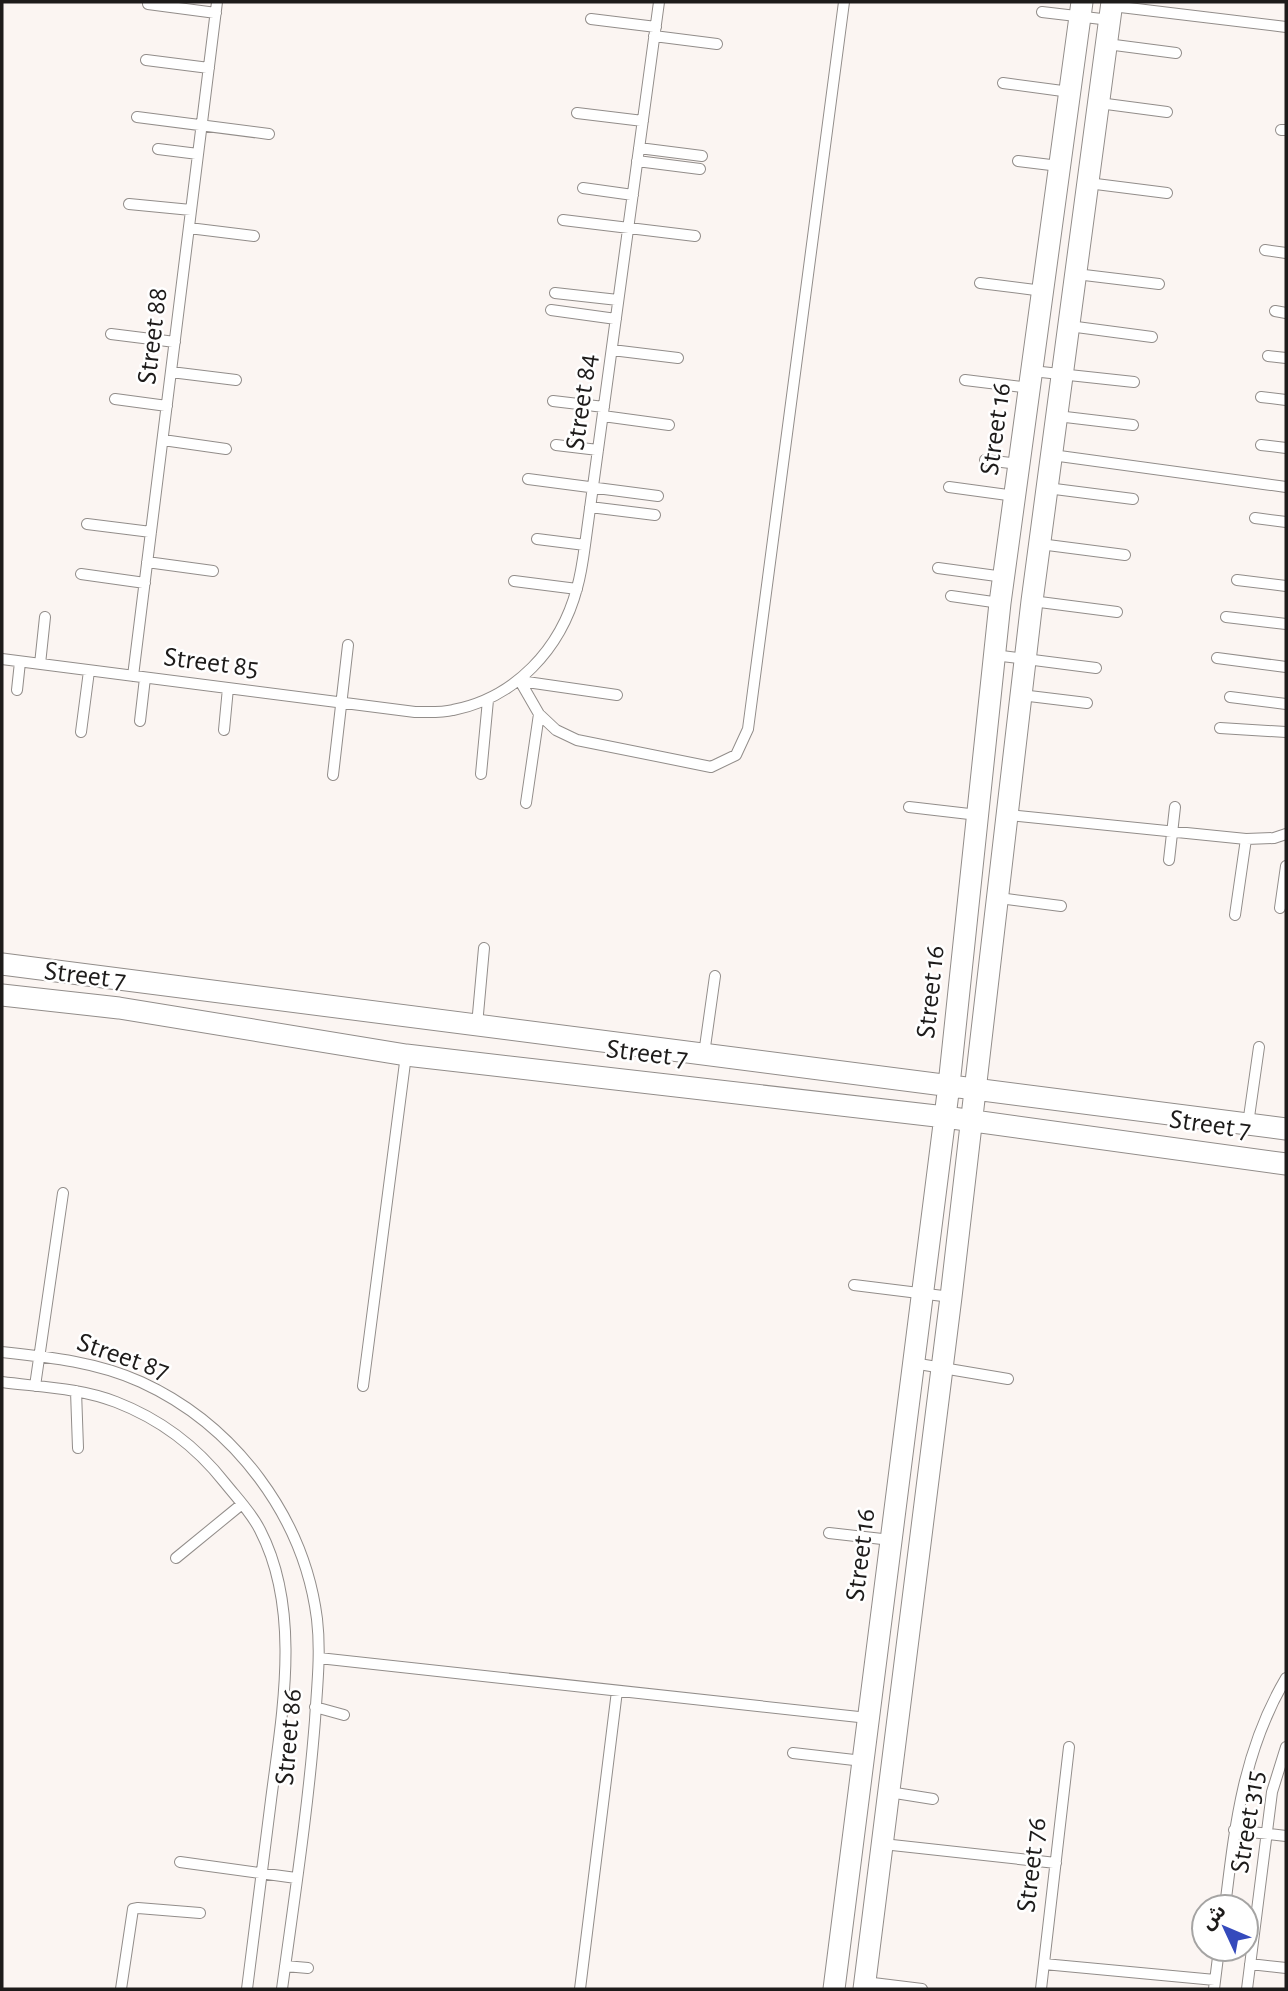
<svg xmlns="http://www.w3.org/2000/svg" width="1288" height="1991" font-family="'Alegreya Sans','Noto Sans Arabic',sans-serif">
	<rect width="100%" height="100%" fill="#fbf5f2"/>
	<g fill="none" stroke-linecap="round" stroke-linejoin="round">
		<defs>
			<path id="lane" d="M148 4 216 13
				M1112 6 1286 27
				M1042 12 1110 20
				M591 19 656 27
				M654 36 717 44
				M1107 44 1176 53
				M146 60 209 68
				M1003 83 1070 92
				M1099 103 1167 112
				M577 113 643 121
				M137 117 269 134
				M1281 130H1286
				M639 148 702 156
				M158 149 198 154
				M637 161 700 169
				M1018 161 1059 166
				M1088 183 1167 193
				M583 188 633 195
				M129 204 191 210
				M563 220 695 236
				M189 228 254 236
				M1265 250 1286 253
				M1076 274 1159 284
				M980 283 1043 291
				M555 293 618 300
				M551 310 616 319
				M1275 311 1286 313
				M1069 326 1152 337
				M111 334 175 342
				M612 350 678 358
				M1268 356 1286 358
				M1032 371 1134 382
				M171 372 236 380
				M965 380 1030 388
				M1261 397 1286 400
				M115 399 167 406
				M553 401 604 407
				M603 416 669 425
				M1057 416 1133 425
				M163 440 226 449
				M556 445 598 450
				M1261 445 1286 448
				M1052 455 1286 487
				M985 460 1019 464
				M528 479 658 496
				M949 487 1015 496
				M1047 488 1133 499
				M590 507 655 515
				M1255 518 1286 522
				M87 524 151 532
				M537 539 585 545
				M1040 544 1125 555
				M147 562 213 571
				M938 568 1004 577
				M81 574 145 583
				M1237 580 1286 586
				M514 581 577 589
				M951 596 1000 603
				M1032 601 1117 612
				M1226 617 1286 624
				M994 655 1096 668
				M1217 658 1286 667
				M2 659 415 712C427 712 441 713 453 710 515 698 561 649 577 588 581 574 583 560 585 545L659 2
				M40 664 45 617
				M133 676 217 2
				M520 681 539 714 556 730 577 740 711 767 736 755 748 729 844 2
				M520 681 617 695
				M17 690 20 662
				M1021 695 1087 703
				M1230 697 1286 704
				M140 721 145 678
				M1220 728 1286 732
				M224 730 228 688
				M81 732 89 671
				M481 774 488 700
				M333 775 348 645
				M526 803 539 714
				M909 807 978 815
				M1008 815 1246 839 1274 838 1286 834
				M1169 860 1175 807
				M999 898 1061 906
				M1280 908 1286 866
				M1235 915 1246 839
				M477 1025 484 948
				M704 1054 715 976
				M1248 1124 1259 1047
				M854 1285 951 1297
				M2 1352C49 1357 98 1362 141 1382 235 1425 304 1517 317 1619 321 1653 317 1687 315 1720 308 1810 294 1900 282 1989
				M913 1363 1008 1379
				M2 1382C40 1387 80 1388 116 1402 160 1419 196 1446 225 1483 237 1498 251 1512 260 1530 302 1611 282 1714 271 1800 263 1863 255 1926 247 1989
				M35 1386 63 1193
				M363 1386 406 1055
				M76 1391 78 1448
				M829 1533 891 1540
				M176 1558 242 1504
				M319 1658 868 1718
				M315 1707 344 1715
				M793 1753 863 1761
				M889 1792 933 1799
				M1234 1830 1286 1836
				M883 1844 1056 1863
				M180 1862 296 1878
				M1225 1907C1235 1825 1243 1751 1286 1678
				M1044 1964 1215 1980
				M1250 1964 1286 1968
				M285 1966 308 1968
				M865 1982 922 1989
				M121 1989 133 1909 138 1908 200 1913
				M580 1989 617 1691
				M1041 1989 1069 1747
				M1214 1989 1219 1949
				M1247 1989 1272 1792 1286 1747"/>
			<path id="street" d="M2 964 1286 1129
				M2 995 119 1008 406 1055 945 1117 1286 1164
				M834 1989 949 1085 1000 603 1082 2
				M864 1989 951 1297 1032 601 1112 2"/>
		</defs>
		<use href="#lane" stroke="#928d8a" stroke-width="12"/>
		<use href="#street" stroke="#928d8a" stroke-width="23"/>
		<use href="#lane" stroke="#fff" stroke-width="10"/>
		<use href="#street" stroke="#fff" stroke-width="21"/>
	</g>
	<g text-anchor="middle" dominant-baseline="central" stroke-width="5" stroke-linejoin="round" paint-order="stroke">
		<g font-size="28" fill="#1d1b1a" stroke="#fff">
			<text transform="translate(153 336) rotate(-83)">Street 88</text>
			<text transform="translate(582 402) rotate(-82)">Street 84</text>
			<text transform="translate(996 429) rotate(-82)">Street 16</text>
			<text transform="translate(211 663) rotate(7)">Street 85</text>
			<text transform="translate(85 976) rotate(7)">Street 7</text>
			<text transform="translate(931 992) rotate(-84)">Street 16</text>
			<text transform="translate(647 1054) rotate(7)">Street 7</text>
			<text transform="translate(1210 1125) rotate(8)">Street 7</text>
			<text transform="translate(123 1357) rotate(19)">Street 87</text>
			<text transform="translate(861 1555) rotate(-83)">Street 16</text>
			<text transform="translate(289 1737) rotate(-85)">Street 86</text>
			<text transform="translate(1248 1822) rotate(-81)">Street 315</text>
			<text transform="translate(1032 1865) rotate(-83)">Street 76</text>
		</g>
	</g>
	<rect width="1288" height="1991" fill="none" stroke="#1d1b1a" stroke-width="7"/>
	<g transform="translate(1225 1928) rotate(314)"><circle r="33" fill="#ffffff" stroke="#a5a4a3" stroke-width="2"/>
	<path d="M0-5L12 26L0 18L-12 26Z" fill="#354abc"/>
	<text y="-10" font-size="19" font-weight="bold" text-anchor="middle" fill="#1d1b1a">ش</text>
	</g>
</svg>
